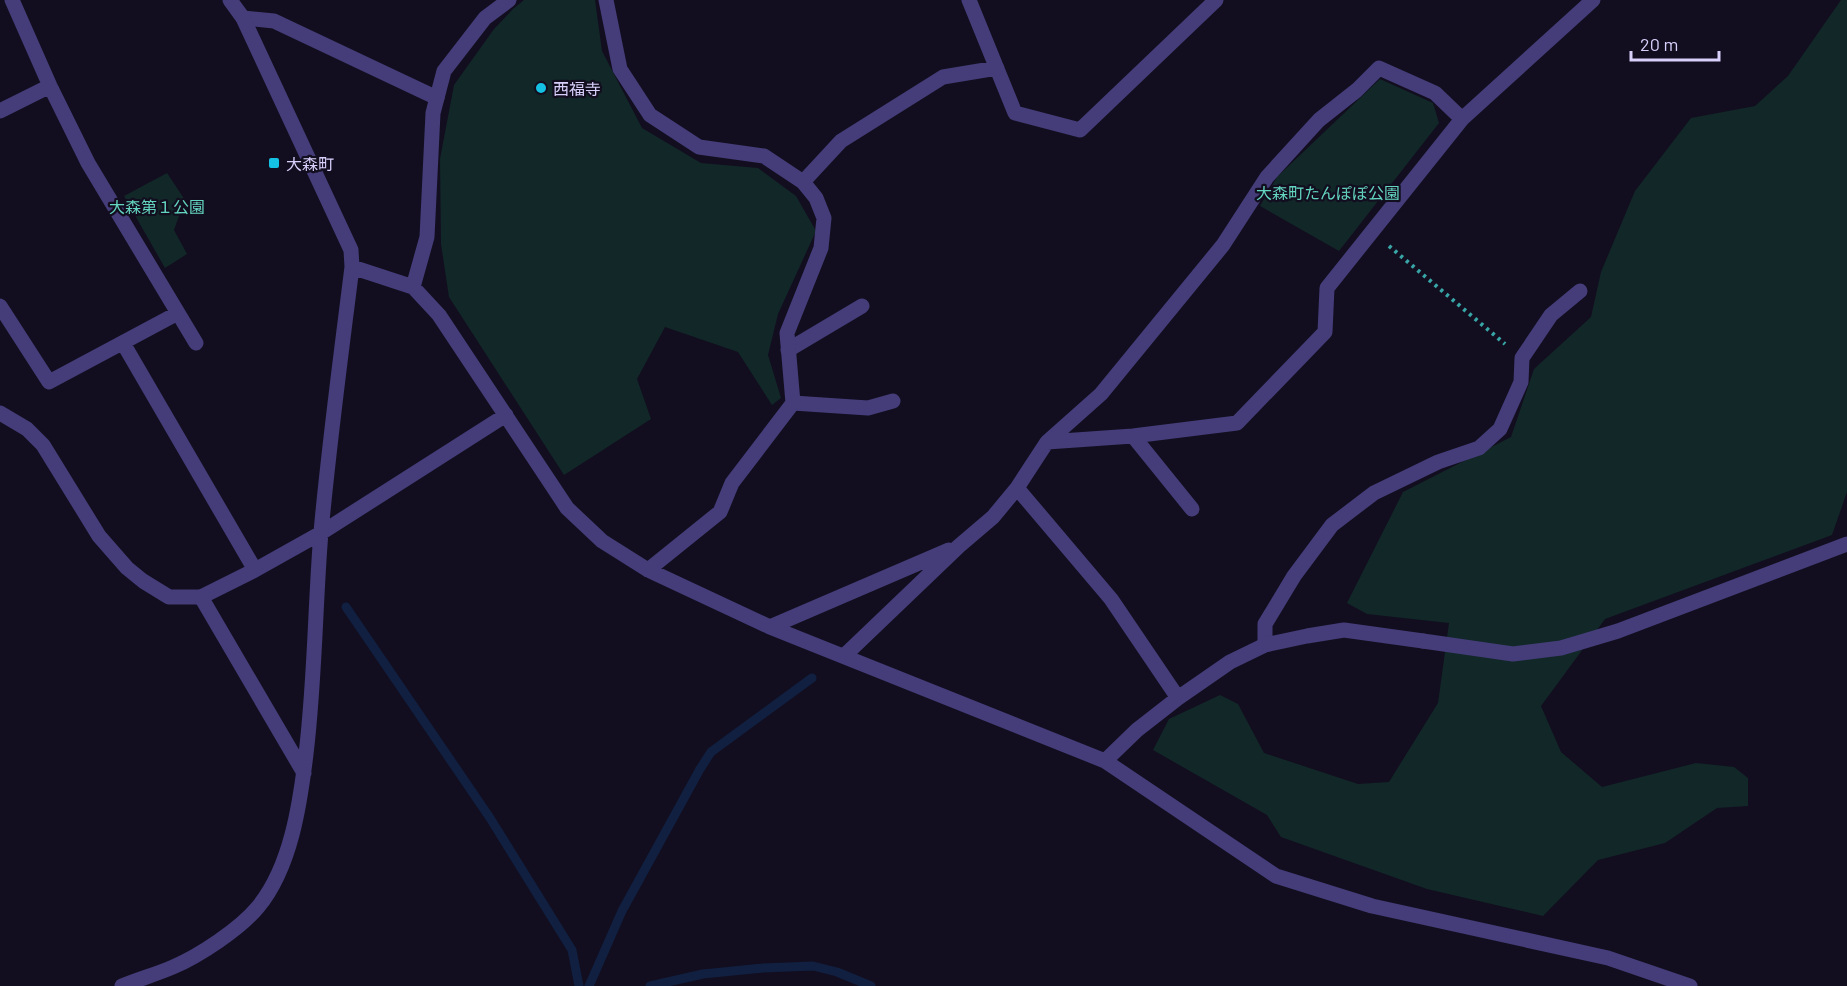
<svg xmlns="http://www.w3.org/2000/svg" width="1847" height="986" font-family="Barlow,'Noto Sans JP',sans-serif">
	<rect width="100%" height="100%" fill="#120e1f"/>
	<path fill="#122728" d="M524 0H595L602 51 642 128 701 163 758 168 796 196 816 231 778 314 768 355 781 398 772 405 738 352 665 327 637 379 651 419 564 475 449 297 441 244 440 159 454 85 494 29 513 9Z
		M1841 0H1847V492L1832 535 1605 619 1541 706 1561 752 1602 787 1696 763 1734 767 1748 778V806L1717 808 1665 843 1598 860 1543 916 1427 889 1281 837 1267 815 1153 750 1169 719 1220 695 1238 704 1264 753 1358 784 1389 782 1438 703 1449 623 1367 614 1347 603 1403 492 1511 437 1534 369 1591 317 1601 272 1635 191 1691 118 1755 106 1788 76Z
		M1380 79 1433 103 1439 123 1339 251 1260 206 1277 177Z
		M167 173 189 206 180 213 174 230 187 254 165 268 124 196Z"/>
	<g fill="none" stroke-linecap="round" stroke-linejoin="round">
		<path stroke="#112040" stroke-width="9" d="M346 607 490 818 572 950 579 986
			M589 986 622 911 700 769 711 752 812 678
			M650 986 703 974 763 968 813 966 837 972 871 986"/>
		<path stroke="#38a6a7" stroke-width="4" stroke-dasharray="3 4.5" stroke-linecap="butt" d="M1389 246 1505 344"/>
		<path stroke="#443d79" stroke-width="15" d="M243 18 274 21 437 98
			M788 350 862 306
			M793 403 868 408 893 401
			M0 413 27 429 43 445 99 536 127 568 143 581 169 597H201
			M1265 645V624L1294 576 1332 525 1374 493 1438 462 1479 448 1500 429 1521 382 1522 358 1551 315 1580 291"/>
		<path stroke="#443d79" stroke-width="15" d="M12 0 50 86 88 163 196 343
			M606 0 620 69 650 115 699 147 764 156 803 182 816 198 824 218 821 248 787 333 793 403 732 483 720 512 648 570
			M969 0 1015 113 1080 130 1216 0
			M0 111 50 86
			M803 182 841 141 943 77 997 68
			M352 267 413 287 439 315 567 508 602 541 648 570 770 627 1105 761 1276 876 1372 906 1608 958 1690 986
			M413 287 427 237 433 113 444 71 485 18 509 0
			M0 306 49 382 178 313
			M123 343 255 570
			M1133 436 1192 509
			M1047 442 1101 394 1223 245 1267 177 1319 120 1357 90 1379 68 1435 93 1462 119
			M1017 488 1111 599 1178 698
			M770 627 949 550
			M844 656 959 546 993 517 1017 488 1047 442 1133 436 1237 423 1325 332 1327 288 1462 119 1593 0
			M1105 761 1137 730 1178 698 1230 662 1265 645 1307 636 1344 630 1423 641
			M304 773 201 597 255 570 321 533 506 415
			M122 986C139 979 157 974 173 967 199 956 240 929 258 907 291 867 300 804 306 754 315 680 315 606 321 532 329 444 341 355 352 267L351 250 243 18 230 0"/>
		<path stroke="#443d79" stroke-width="15" d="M1423 641 1513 654 1561 648 1618 631 1847 544"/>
	</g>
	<g fill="#14c1e2" stroke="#120e1f" stroke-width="2">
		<circle cx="541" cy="88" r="6"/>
		<rect x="268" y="157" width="12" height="12" rx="3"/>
	</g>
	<g text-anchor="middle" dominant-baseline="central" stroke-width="4.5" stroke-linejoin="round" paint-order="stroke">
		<g font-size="16" fill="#d8d0fb" stroke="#120e1f" text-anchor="start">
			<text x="553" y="88">西福寺</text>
			<text x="286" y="163">大森町</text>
		</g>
		<g font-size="16" fill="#63d4bf" stroke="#120e1f">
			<text x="1328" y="192">大森町たんぽぽ公園</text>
			<text x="157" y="206">大森第１公園</text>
		</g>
	</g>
	<path d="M1631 51v9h88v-9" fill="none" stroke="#d8d0fb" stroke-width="3"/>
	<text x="1640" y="51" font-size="18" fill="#d8d0fb" stroke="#120e1f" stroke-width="4.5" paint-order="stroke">20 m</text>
</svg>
